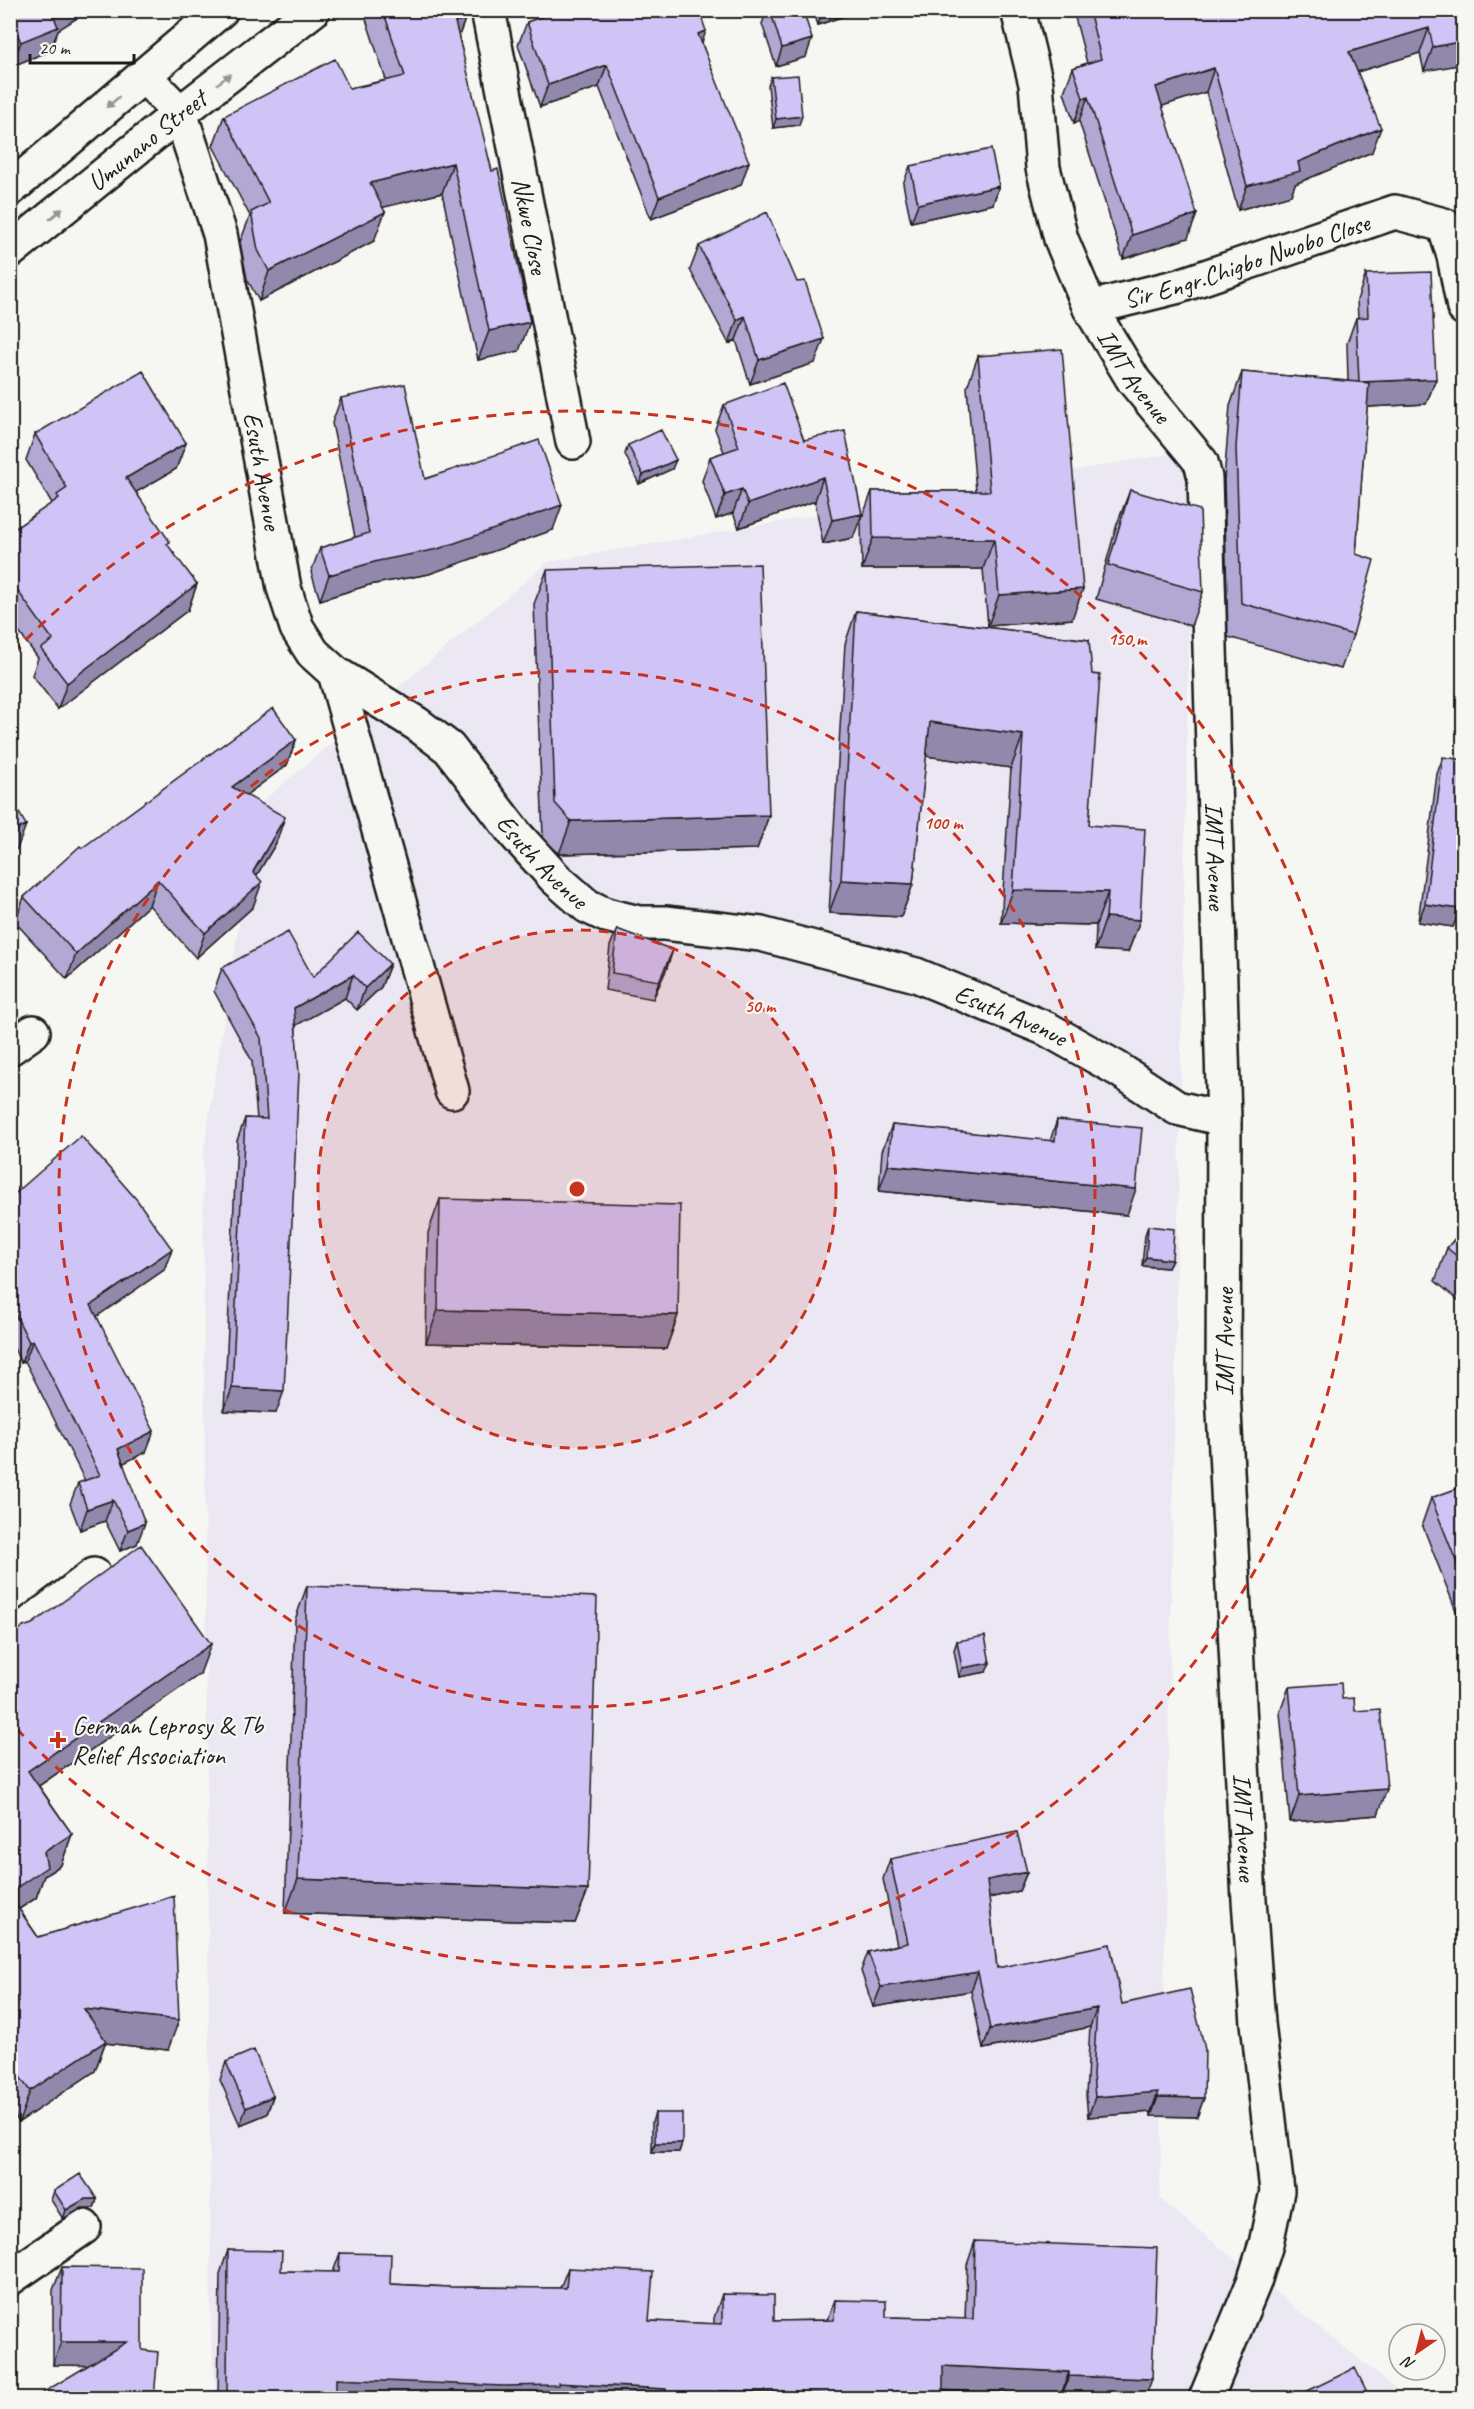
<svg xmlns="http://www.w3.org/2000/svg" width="1474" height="2409" font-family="Caveat,sans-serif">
	<rect width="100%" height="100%" fill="#f6f6f2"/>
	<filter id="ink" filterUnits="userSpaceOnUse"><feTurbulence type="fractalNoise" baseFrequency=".0167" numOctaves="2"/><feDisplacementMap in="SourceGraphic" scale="12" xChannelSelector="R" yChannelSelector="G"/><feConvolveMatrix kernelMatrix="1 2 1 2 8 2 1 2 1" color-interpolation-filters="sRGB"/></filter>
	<g filter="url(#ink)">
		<path fill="#ebe7f3" d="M1192 450 1160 2199 1407 2398H216L211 2334 203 1157 257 806 548 562Z"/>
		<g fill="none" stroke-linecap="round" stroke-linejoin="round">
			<defs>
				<g id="minor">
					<path id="s1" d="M488 10 573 442"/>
					<path id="s2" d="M1018 10 1036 84 1043 168 1061 239 1090 308 1179 286 1395 212 1444 225 1454 256 1464 308"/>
					<path id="s3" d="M144 76 180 113 220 234 284 588 297 628 313 653 335 673 417 724 449 748 516 835 555 878 587 906 606 915 639 923H665L761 934 916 975 1047 1029 1118 1069 1177 1108 1224 1119"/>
					<path d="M10 189 221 10"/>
					<path id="s4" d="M10 251 180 113 313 10"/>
					<path id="s5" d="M1090 308 1134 381 1201 462 1205 478 1224 1119 1223 1392 1249 1900 1258 2023 1277 2191 1266 2244 1254 2282 1206 2398"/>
					<path d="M335 673 452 1091"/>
					<path d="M10 1048 33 1032"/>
					<path d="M10 1639 94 1575"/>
					<path d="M10 2278 84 2227"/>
				</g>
			</defs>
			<use href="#minor" stroke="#1c1c1c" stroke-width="38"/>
			<use href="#minor" stroke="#f6f6f2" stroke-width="33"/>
		</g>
		<path fill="#b3a8d3" stroke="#1c1c1c" stroke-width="1.5" d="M10 10 58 30 50 51 12 66 10 62Z
			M363 10H462L465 19 459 36 519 351 478 360 442 193 383 207 374 241 259 301 247 279 240 242 250 216 213 146 224 116 386 80Z
			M561 10H741V11L701 18 702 42 741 185 651 219 599 87 540 107 518 45 527 22Z
			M767 10H803L806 57 776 66 762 24Z
			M813 10H861L818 25Z
			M1073 10H1464L1424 71 1420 53 1357 72 1372 152 1295 184 1291 195 1238 210 1206 92 1162 106 1188 238 1123 259 1079 121 1074 123 1064 92 1073 68 1087 63Z
			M771 77 799 125 773 128 768 86Z
			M910 166 999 186 993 204 911 222 903 184Z
			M699 246 815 363 750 384 736 340 729 344 690 270Z
			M1366 274 1436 379 1426 404 1367 407 1356 554 1353 635 1341 669 1228 637 1224 480 1230 406 1242 372 1348 381 1347 343 1356 318H1358L1357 300Z
			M978 356 1072 619 988 626 983 569H862L861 521 872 491H976L967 387Z
			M341 398 425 479 553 530 429 574 369 585 320 600 311 572 320 548 355 537 332 423Z
			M724 405 804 440 853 538 823 544 815 501 739 528 733 513 716 519 702 481 710 457 724 452 715 429Z
			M35 434 186 443 176 469 136 492 168 547 197 584 188 610 58 709 32 675 38 658 10 620V532L52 503 26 460Z
			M628 445 672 469 639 484 625 454Z
			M1130 490 1203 592 1191 626 1096 599 1117 524Z
			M547 570 769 815 757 849 559 854 543 837 534 604Z
			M856 611 1089 640V825L1140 920 1128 952 1095 950 1096 925 1001 923 1011 768 926 756 913 884 901 917 829 913 845 644Z
			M296 740 287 765 246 795 276 843 256 876 253 907 196 958 149 905 67 979 15 922 24 897 82 848Z
			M1443 757 1460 909 1453 927 1418 922 1437 774Z
			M617 929 667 968 653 999 605 990 610 946Z
			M390 964 381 987 357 1010 345 998 296 1025 276 1413 224 1411 237 1141 245 1118 257 1119 252 1061 214 991 222 968 313 977Z
			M1057 1120 1127 1215 879 1191 882 1151 892 1125 1050 1141Z
			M10 1198 172 1249 164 1270 97 1316 146 1452 123 1463 137 1544 120 1551 105 1521 80 1530 70 1504 78 1483 85 1481 25 1361 21 1363 10 1340Z
			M440 1199 678 1315 666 1349 426 1343 428 1233Z
			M1148 1226 1172 1260 1168 1268 1142 1266 1145 1235Z
			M1464 1228V1305L1435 1281 1447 1248Z
			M1464 1486V1631L1422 1524 1431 1498Z
			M307 1586 588 1890 575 1923 285 1913 295 1620Z
			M10 1636 200 1674 39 1786 72 1834 61 1865 44 1876 36 1898 19 1909 38 1937 168 2050 105 2043 95 2071 19 2122 10 2110Z
			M957 1641 986 1672 959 1677 954 1650Z
			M1289 1687 1342 1699 1355 1711 1378 1815 1290 1822 1280 1712Z
			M890 1859 1027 1872 1019 1891 989 1898 997 1968 1122 2004 1204 2098 1197 2117 1151 2116V2112L1088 2117 1086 2095 1090 2027 983 2049 971 1991 873 2007 861 1971 868 1952 897 1945 883 1879Z
			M226 2062 273 2096 267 2114 240 2125 220 2080Z
			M655 2113 682 2143 679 2152H652V2122Z
			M54 2191 97 2199 94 2208H82L63 2219 51 2200Z
			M975 2241 1145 2398H1061V2395L943 2391V2398H218L220 2274 228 2250 281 2271 333 2272 340 2253 390 2284 449 2287 560 2288 568 2268 649 2321 714 2324V2318L722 2294 774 2321 827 2320 835 2300 886 2317 965 2319 967 2265Z
			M62 2267 142 2350 89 2365H53V2290Z"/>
		<path fill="#9288ac" stroke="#1c1c1c" stroke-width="1.5" d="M58 10H90L58 30 50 51 12 66 21 42 53 14Z
			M690 10H741V11L686 21Z
			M823 10H861L818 25Z
			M465 19 454 49 455 22Z
			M1429 28 1420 53 1340 77 1349 52Z
			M706 31 698 54V34Z
			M812 39 806 57 776 66 782 48Z
			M1464 41V64L1424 71 1433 47Z
			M607 65 599 87 540 107 548 85Z
			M1214 68 1206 92 1147 111 1156 87Z
			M1088 97 1079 121 1074 123 1083 98Z
			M802 116 799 125 773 128 776 119Z
			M1381 128 1372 152 1295 184 1291 195 1238 210 1247 186 1298 162Z
			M749 162 741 185 651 219 659 197Z
			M453 163 442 193 360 213 370 183Z
			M999 186 993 204 911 222 918 204Z
			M385 212 374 241 259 301 269 271Z
			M1197 214 1188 238 1123 259 1132 235Z
			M745 316 736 340 729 344 737 320Z
			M530 322 519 351 478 360 489 331Z
			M824 339 815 363 750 384 759 360Z
			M1436 379 1426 404 1349 408 1359 382Z
			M186 443 176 469 116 504 126 478Z
			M676 460 672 469 639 484 643 475Z
			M823 477 815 501 739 528 748 504Z
			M742 489 733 513 716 519 725 495Z
			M562 505 553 530 429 574 369 585 320 600 329 575Z
			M862 514 853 538 823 544 832 520Z
			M873 538 994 539 983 569H862Z
			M197 584 188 610 58 709 67 683Z
			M1083 589 1072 619 988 626 999 595Z
			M930 722 1023 735 1011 768 918 755Z
			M296 740 287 765 223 812 232 787Z
			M769 815 757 849 559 854 571 821Z
			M285 817 276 843 244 897 253 872Z
			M26 825 17 849 10 853V833Z
			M158 880 149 905 67 979 76 954Z
			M841 880 913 884 901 917 829 913Z
			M262 882 253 907 196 958 205 933Z
			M1013 890 1108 892 1096 925 1001 923Z
			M1425 904 1460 909 1453 927 1418 922Z
			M1106 917 1140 920 1128 952 1095 950Z
			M673 950 667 968 653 999 659 981Z
			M390 964 381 987 357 1010 365 988Z
			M353 975 345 998 286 1031 294 1008Z
			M888 1165 1136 1189 1127 1215 879 1191Z
			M172 1249 164 1270 83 1326 91 1305Z
			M1146 1257 1172 1260 1168 1268 1142 1266Z
			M438 1310 678 1315 666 1349 426 1343Z
			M33 1340 25 1361 21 1363 29 1342Z
			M232 1388 284 1391 276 1413 224 1411Z
			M154 1431 146 1452 110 1470 118 1449Z
			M113 1500 105 1521 80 1530 87 1509Z
			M145 1523 137 1544 120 1551 128 1530Z
			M211 1644 200 1674 17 1801 28 1771Z
			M990 1663 986 1672 959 1677 962 1668Z
			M1387 1789 1378 1815 1290 1822 1299 1796Z
			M72 1834 61 1865 44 1876 36 1898 10 1915V1892L44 1852Z
			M1027 1872 1019 1891 980 1900 987 1880Z
			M298 1879 588 1890 575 1923 285 1913Z
			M978 1972 971 1991 873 2007 881 1987Z
			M1097 2008 1090 2027 983 2049 990 2029Z
			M84 2009 179 2020 168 2050 105 2043 95 2071 19 2122 30 2091Z
			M1158 2092 1151 2112 1088 2117 1095 2097Z
			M273 2096 267 2114 240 2125 246 2108Z
			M1158 2097 1204 2098 1197 2117 1151 2116Z
			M655 2143H682L679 2152H652Z
			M85 2199H97L94 2208H82L63 2219 66 2210Z
			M61 2342H127L119 2366 53 2365Z
			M943 2366 1069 2372 1061 2395 935 2390Z
			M1069 2376 1152 2379 1145 2398H1061Z
			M336 2379 558 2383 666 2389 663 2398H329Z
			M719 2391 833 2394 831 2398H664L666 2393Z
			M833 2397 877 2398H832Z"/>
		<path fill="#d0c3f5" stroke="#1c1c1c" stroke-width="1.5" d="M10 10H58L53 14 58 27 21 42 10 18Z
			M383 10H462L465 19 455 22 492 171 498 169 530 322 489 331 453 163 370 183 385 212 269 271 258 250 251 212 269 203 224 116 335 59 350 89 405 76Z
			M561 10H699L706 31 698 34 749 162 659 197 607 65 548 85 527 22Z
			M770 10H803L812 39 782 48Z
			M1089 10H1464V41L1433 47 1429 28 1349 52 1381 128 1298 162 1300 171 1247 186 1214 68 1156 87 1197 214 1132 235 1088 97 1083 98 1073 68 1101 59Z
			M798 75 802 116 776 119 771 77Z
			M991 149 999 186 918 204 910 166Z
			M767 212 797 282 805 281 824 339 759 360 745 316 737 320 699 246Z
			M1431 272 1436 379 1359 382 1356 318 1368 317 1366 274Z
			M1062 349 1083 589 999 595 994 539 873 538 872 491H990L978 356Z
			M143 371 186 443 126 478 170 542 167 544 197 584 67 683 41 649 53 640 10 580V532L59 498 57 495 67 488 35 434Z
			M1242 372 1369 383 1356 554 1374 560 1353 635 1241 603 1236 447Z
			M783 383 804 440 845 431 862 514 832 520 823 477 748 504 742 489 725 495 710 457 739 447 724 405Z
			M405 384 425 479 539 440 562 505 438 549 378 561 329 575 320 548 369 533 341 398Z
			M661 430 676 460 643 475 628 445Z
			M1130 490 1200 510 1203 592 1108 565Z
			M760 564 769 815 571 821 555 803 547 570Z
			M856 611 1089 640 1092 674 1100 675 1089 825 1145 829 1140 920 1106 917 1108 892 1013 890 1023 735 930 722 913 884 841 880Z
			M273 708 296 740 232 787 285 817 253 872 262 882 205 933 158 880 76 954 24 897 80 846 82 848Z
			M1443 757 1464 760V878L1460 909 1425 904Z
			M10 797 26 825 10 833Z
			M617 929 673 950 659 981 612 973Z
			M288 932 313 977 358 932 390 964 365 988 353 975 294 1008 299 1073 284 1391 232 1388 245 1118 267 1119 261 1038 222 968Z
			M1057 1120 1142 1128 1136 1189 888 1165 892 1125 1055 1141Z
			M81 1136 137 1200 172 1249 91 1305 154 1431 118 1449 145 1523 128 1530 113 1500 87 1509 78 1483 100 1475 33 1340 29 1342 10 1303V1198Z
			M440 1199 680 1205 678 1315 438 1310Z
			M1148 1226 1174 1229 1172 1260 1146 1257Z
			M1464 1228V1262L1447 1248Z
			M1464 1486V1581L1431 1498Z
			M141 1545 211 1644 28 1771 72 1834 44 1852 47 1867 10 1892V1636L23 1627 32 1624Z
			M307 1586 597 1597 588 1890 298 1879Z
			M985 1636 990 1663 962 1668 957 1641Z
			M1341 1683 1342 1699 1354 1698 1355 1711 1380 1709 1387 1789 1299 1796 1289 1687Z
			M1017 1832 1027 1872 987 1880 997 1968 1110 1944 1122 2004 1190 1989 1205 2049 1204 2098 1158 2097V2092L1095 2097 1093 2075 1097 2008 990 2029 978 1972 881 1987 868 1952 908 1943 890 1859Z
			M10 1896 38 1937 174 1896 179 2020 84 2009 106 2041 30 2091 10 2063V2025L14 2023 10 2019Z
			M254 2050 273 2096 246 2108 226 2062Z
			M655 2113H682V2143H655Z
			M80 2174 97 2199H85L66 2210 54 2191Z
			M975 2241 1157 2248 1152 2379 1069 2376V2372L943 2366V2398H877L833 2397V2394L719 2391V2395L666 2393V2389L558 2383V2385L503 2386 336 2379V2398H227L228 2250 282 2251 281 2271 339 2272 340 2253 391 2254 390 2284 449 2287 566 2288 568 2268 653 2272 649 2321 722 2324V2294L774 2295V2321L834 2320 835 2300 886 2301V2317L973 2319Z
			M62 2267 142 2268V2350L158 2352 154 2398H34L127 2342H61Z
			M1355 2368 1370 2398H1293Z"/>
		<defs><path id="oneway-solid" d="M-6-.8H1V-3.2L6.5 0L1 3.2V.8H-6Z" transform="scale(1.5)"/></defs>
		<g fill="#949492">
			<use href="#oneway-solid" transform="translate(224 79) rotate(-37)"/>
			<use href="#oneway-solid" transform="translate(113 102) rotate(140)"/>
			<use href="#oneway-solid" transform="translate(56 214) rotate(-39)"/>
		</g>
	</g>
	<circle cx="577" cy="1189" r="259" fill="#c8321e" fill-opacity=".12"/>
	<g fill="none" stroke="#c8321e" stroke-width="3" stroke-dasharray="10 8">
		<circle cx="577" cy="1189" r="259"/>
		<circle cx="577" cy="1189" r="518"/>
		<path d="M13 653A778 778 0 1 1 13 1725"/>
	</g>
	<path fill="#c8321e" stroke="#f6f6f2" stroke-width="2" d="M55 1731h6v6h6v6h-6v6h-6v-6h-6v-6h6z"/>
	<g text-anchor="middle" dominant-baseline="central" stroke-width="4.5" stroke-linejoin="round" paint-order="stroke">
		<g font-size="26" fill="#1c1c1c" stroke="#f6f6f2">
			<text stroke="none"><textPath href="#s4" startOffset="176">Umunano Street</textPath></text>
			<text stroke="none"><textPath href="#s1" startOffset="220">Nkwe Close</textPath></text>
			<text stroke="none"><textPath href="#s2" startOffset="472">Sir Engr.Chigbo Nwobo Close</textPath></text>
			<text stroke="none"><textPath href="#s5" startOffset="81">IMT Avenue</textPath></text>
			<text stroke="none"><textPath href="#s3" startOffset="420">Esuth Avenue</textPath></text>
			<text stroke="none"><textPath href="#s5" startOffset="585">IMT Avenue</textPath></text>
			<text stroke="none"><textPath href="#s3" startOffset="924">Esuth Avenue</textPath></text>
			<text stroke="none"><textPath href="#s3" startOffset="1428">Esuth Avenue</textPath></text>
			<text transform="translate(1224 1342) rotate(-90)">IMT Avenue</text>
			<text stroke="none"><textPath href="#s5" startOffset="1557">IMT Avenue</textPath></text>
		</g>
		<g font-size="26" fill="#1c1c1c" stroke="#f6f6f2" text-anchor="start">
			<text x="72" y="1725">German Leprosy &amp; Tb<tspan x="72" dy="30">Relief Association</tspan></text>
		</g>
	</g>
	<circle cx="577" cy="1189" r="9" fill="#c8321e" stroke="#f6f6f2" stroke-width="3"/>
	<g font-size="18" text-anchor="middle" font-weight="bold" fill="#c8321e" stroke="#f6f6f2" stroke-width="4.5" stroke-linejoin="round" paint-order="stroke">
		<text x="1127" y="645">150 m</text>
		<text x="943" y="829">100 m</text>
		<text x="760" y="1012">50 m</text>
	</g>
	<rect width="1474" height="2409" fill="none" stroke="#f6f6f2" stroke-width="36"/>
	<rect x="18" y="18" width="1438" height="2373" fill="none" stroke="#1c1c1c" stroke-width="2" filter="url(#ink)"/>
	<g transform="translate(1417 2352) rotate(215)"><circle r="28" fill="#f6f6f2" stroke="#9f9f9c" stroke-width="1.5"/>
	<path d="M0-4.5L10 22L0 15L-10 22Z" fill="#c8321e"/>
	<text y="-9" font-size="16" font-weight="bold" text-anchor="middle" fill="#1c1c1c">N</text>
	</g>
	<path d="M30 54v9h104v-9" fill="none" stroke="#1c1c1c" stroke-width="3"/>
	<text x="39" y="54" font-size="18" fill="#1c1c1c" stroke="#f6f6f2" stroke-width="4.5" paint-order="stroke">20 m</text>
</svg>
